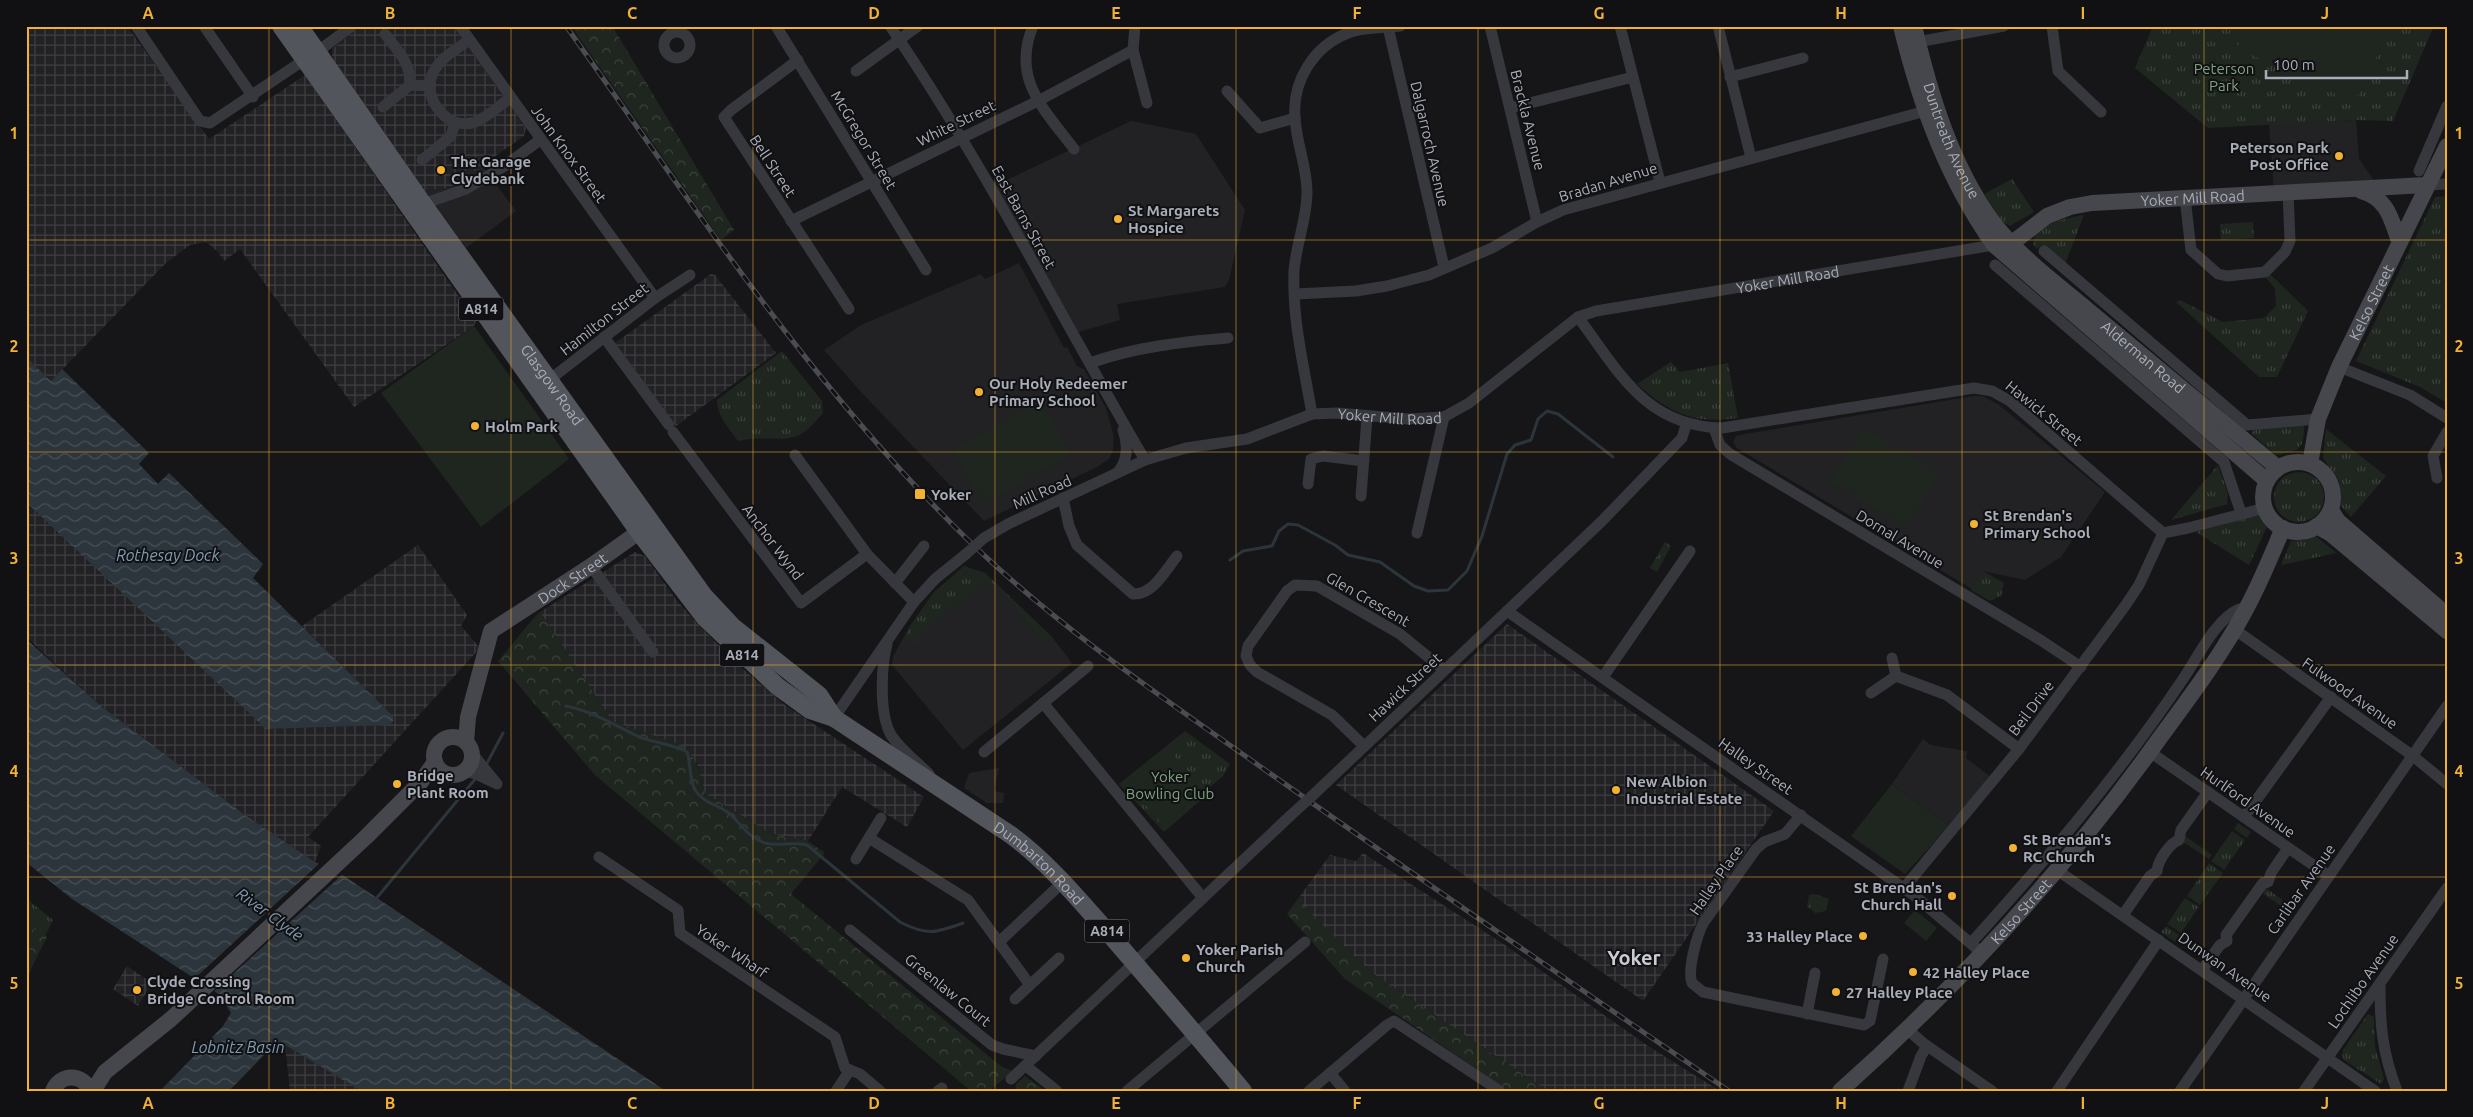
<svg xmlns="http://www.w3.org/2000/svg" width="2473" height="1117" font-family="Ubuntu,sans-serif">
	<defs>
		<pattern id="industrial-grid" width="8" height="8" patternUnits="userSpaceOnUse" patternTransform="scale(1.25)"><rect width="8" height="8" fill="#222225"/><path d="M0 4h8M4 0v8" fill="none" stroke="#3f3f43"/></pattern>
		<pattern id="grass-tufts" width="24" height="20" patternUnits="userSpaceOnUse" patternTransform="scale(1.25)"><rect width="24" height="20" fill="#1e261f"/><path d="M3 7l-1-3M5 7V3M7 7l1-3M15 17l-1-3M17 17v-4M19 17l1-3" fill="none" stroke="#3c433d"/></pattern>
		<pattern id="forest-crowns" width="20" height="18" patternUnits="userSpaceOnUse" patternTransform="scale(1.25)"><rect width="20" height="18" fill="#1e261f"/><path d="M2 6a3 3 0 1 1 6 0M12 15a3 3 0 1 1 6 0" fill="none" stroke="#3c433d"/></pattern>
		<pattern id="water-waves" width="16" height="10" patternUnits="userSpaceOnUse" patternTransform="scale(1.25)"><rect width="16" height="10" fill="#2c353c"/><path d="M0 5q4-4 8 0t8 0" fill="none" stroke="#485056"/></pattern>
	</defs>
	<rect width="100%" height="100%" fill="#161618"/>
	<path fill="#222225" d="M2356 120 2359 159 2380 189 2274 192 2269 124Z
		M1131 121 1196 134 1245 210 1229 280 1225 287 1117 304 1120 320 1072 334 992 187Z
		M482 165 516 211 466 248 425 191 451 187Z
		M1019 263 1064 348 1067 347 1077 366 1084 369 1106 408 1114 437 1113 450 1109 459 1097 467 984 521 862 393 824 350 861 325 981 274 985 279Z
		M1974 396H1982L1998 404 2105 492 2061 557 2025 580 1983 571 1972 589 1737 448 1733 442 1736 436 1745 434Z
		M964 566 985 573 1052 637 1072 663 963 750 892 665 893 657 908 629 932 595Z
		M1923 739 1931 745 1967 751 1966 758 1995 780 1953 829 1892 784Z
		M999 768 994 791 1004 793 1003 803H987L964 788 969 773Z"/>
	<path fill="url(#industrial-grid)" d="M26 26H127L209 139 305 75 476 321 474 326 354 407 240 249 224 261 218 252 206 242 190 245 167 262 51 381 26 357Z
		M361 26H453L526 128 524 136 451 187 425 191 332 58V49Z
		M711 274 715 275 776 353 676 426 615 343Z
		M26 501 267 729 389 725 393 721 390 713 302 626 418 545 467 615 461 626 480 648 308 837 321 846 315 862 249 818 101 706 26 637Z
		M635 552 645 556 678 602 698 624 736 663 785 705 924 797 907 827 842 787 808 841 769 833 705 793 697 764 612 721 540 612Z
		M1507 624 1774 811 1643 1001 1336 785Z
		M1363 853 1505 945 1648 1046 1720 1091H1548L1372 973 1297 900 1330 855 1356 861Z
		M127 966 152 983 138 1006 113 989Z
		M285 1045 352 1085 361 1091H290Z"/>
	<path fill="url(#grass-tufts)" d="M2153 26H2434L2393 121 2356 120 2208 128 2135 68Z
		M2012 179 2034 212 2010 226 2001 221 1984 194Z
		M2447 196V403L2420 387 2356 361 2435 197Z
		M2084 215 2065 264 2041 245 2037 249 2033 244C2034 223 2068 218 2084 215Z
		M2253 222 2254 238 2221 240 2220 224Z
		M2270 274 2308 311 2277 377H2259L2176 302 2180 300 2223 322 2264 318 2276 306 2275 289 2265 276Z
		M782 351 822 401 823 413C816 421 805 434 795 437 778 441 758 436 738 441 729 428 717 416 717 400Z
		M1671 362 1680 372 1728 363 1738 418C1692 424 1672 414 1637 384Z
		M2297 424 2304 426C2304 451 2298 451 2276 455L2251 433 2254 430Z
		M2326 429 2386 476 2351 517 2341 506 2339 481 2323 458Z
		M2218 465 2228 494 2227 504 2171 520Z
		M2274 497a25 25 0 1 1 50 0a25 25 0 1 1-50 0Z
		M2260 514 2263 516 2267 527 2249 565 2196 532Z
		M2317 537 2336 553 2281 565 2291 541Z
		M1665 542 1671 546 1657 572 1650 568Z
		M964 566 985 573 1052 637 1044 643 996 584 992 587 987 581 916 638 919 642C913 644 907 640 906 635L908 629 934 592Z
		M1983 571 2004 583 2001 596 1990 601 1971 590Z
		M1185 731 1230 764 1223 776 1209 788 1211 791 1164 832 1119 784Z
		M2238 823 2251 832 2247 838 2234 829Z
		M2232 831 2245 840 2224 870 2211 861Z
		M2185 836 2212 855 2209 859 2182 841Z
		M2209 863 2223 873 2200 905 2187 896Z
		M2266 888 2292 907 2294 909 2292 913 2263 894Z
		M1814 894 1829 899 1826 911 1815 913 1807 906 1809 895Z
		M26 898 53 920 26 975Z
		M2185 898 2199 907 2181 933 2167 924Z
		M2166 926 2179 935 2175 942 2161 932Z
		M2368 1014 2374 1017 2375 1046 2384 1079 2381 1084 2344 1060 2342 1055 2343 1050Z"/>
	<path fill="url(#forest-crowns)" d="M571 26H612L614 29 734 230 721 240Z
		M540 612 612 721 681 745C698 757 699 774 705 793L769 833 808 841 825 853 791 894 1002 1067 1013 1071 989 1091 981 1088 979 1091H971L595 775 498 661C513 645 524 627 540 612Z
		M1297 900 1372 973 1548 1091H1509L1345 979 1287 914Z
		M36 926 47 937 26 979V945Z
		M1025 1076 1046 1091H1015L1016 1084Z"/>
	<path fill="#1e261f" d="M2247 26H2391L2355 103 2237 48Z
		M474 326 569 459 481 527 381 393Z
		M1040 400 1071 455 984 504 953 449Z
		M1863 427 1940 474 1907 528 1830 482Z
		M1169 750 1204 791 1164 826 1128 785Z
		M1892 784 1949 826 1905 874 1851 836Z
		M1915 910 1937 928 1926 941 1904 923Z"/>
	<path fill="url(#water-waves)" d="M26 357 51 381 62 369 149 453 139 464 158 484 169 473 263 564 253 578 393 716V721L390 725 266 729 26 502Z
		M26 639 101 706 249 818 315 862 338 872 666 1091H361L285 1045 268 1051 229 1091H160L223 1026 231 1013 220 995 72 899 26 862Z"/>
	<path fill="#161618" d="M321 862 344 873 212 993 193 980Z"/>
	<g fill="none" stroke-linecap="round" stroke-linejoin="round">
		<path stroke="#2c353c" stroke-width="3" d="M1230 560 1243 551 1272 546 1279 531 1288 524 1298 525 1335 545 1348 555 1380 562 1414 586 1428 591 1448 590 1467 571 1482 536 1507 454 1515 445 1531 440 1538 419 1547 411 1558 414 1613 457
			M566 706C591 711 613 724 635 735 651 743 671 743 687 752 691 764 689 779 695 790 704 804 718 804 730 814 741 824 749 838 765 843 779 847 793 841 807 845L900 922C927 936 936 933 963 923
			M485 767 503 733
			M375 900 476 778"/>
		<g stroke="#37383d" stroke-width="11">
			<path d="M136 26 200 121 210 123 304 60"/>
			<path d="M204 26 253 97"/>
			<path d="M460 26 655 298"/>
			<path d="M776 26 926 270"/>
			<path d="M890 26C985 165 1060 316 1145 460"/>
			<path d="M1033 26C1011 79 1044 109 1074 149"/>
			<path d="M1135 26 1133 50 1147 103"/>
			<path d="M1490 26 1537 222"/>
			<path d="M1620 26 1660 182"/>
			<path d="M1718 26 1751 158"/>
			<path d="M2052 26 2058 71 2101 112"/>
			<path d="M1388 27 1444 267"/>
			<circle cx="677" cy="45" r="13"/>
			<path d="M385 34C398 51 411 63 410 85"/>
			<path d="M469 40C457 49 440 58 433 73 421 98 448 132 475 122 488 117 499 106 510 98"/>
			<path d="M1912 43 2004 26"/>
			<path d="M317 52 352 26"/>
			<path d="M798 60 731 110 724 117 849 309"/>
			<path d="M856 71 918 26"/>
			<path d="M1730 77 1803 58"/>
			<path d="M1227 91 1260 128 1295 118"/>
			<path d="M383 107 410 85 430 86"/>
			<path d="M1510 108 1633 77"/>
			<path d="M422 160 451 136 455 123"/>
			<path d="M2419 171 2447 106"/>
			<path d="M2426 185 2447 184"/>
			<path d="M2185 198 2191 250 2218 274 2227 276 2265 272 2285 252 2290 241 2288 191"/>
			<path d="M423 204 466 189 503 167 540 140"/>
			<path d="M791 221 1038 101 1133 50"/>
			<path d="M2044 251 2247 425 2318 419"/>
			<path d="M1995 265 2224 462 2241 513"/>
			<path d="M1295 294 1356 291 1387 286 1429 275 1492 248 1537 222 1563 210 1933 109"/>
			<path d="M1578 317C1619 372 1645 426 1722 428L1974 388 1992 391 2010 401 2163 533"/>
			<path d="M604 337 669 425"/>
			<path d="M1090 363C1135 347 1181 342 1228 338"/>
			<path d="M2339 367 2410 395 2447 418"/>
			<path d="M544 384 655 298 690 275"/>
			<path d="M1312 414C1304 367 1292 319 1294 271 1296 244 1307 219 1307 192 1307 166 1296 143 1295 117 1292 81 1314 46 1348 33 1363 27 1384 28 1400 26"/>
			<path d="M1714 428 1720 445 1730 454 2042 641 2081 667"/>
			<path d="M673 432 801 603 867 554"/>
			<path d="M795 455 867 554 914 602"/>
			<path d="M1117 473C1128 461 1128 445 1123 430"/>
			<path d="M2437 478 2433 456 2447 432"/>
			<path d="M1308 484 1311 459 1323 456 1364 461"/>
			<path d="M1361 496 1367 417"/>
			<path d="M1063 498 1069 526 1077 545 1133 594C1153 595 1165 571 1177 556"/>
			<path d="M1417 533 1444 417"/>
			<path d="M2163 533 2188 528 2265 508"/>
			<path id="s1" d="M984 538 1008 524 1145 460 1186 448 1247 439 1312 414 1337 413 1408 419 1444 417 1469 403 1578 317 1596 311 2000 244"/>
			<path d="M591 566 653 652"/>
			<path d="M895 583 924 546"/>
			<path d="M1507 611 1915 896 1982 953"/>
			<path d="M2234 629 2413 756 2447 784"/>
			<path d="M887 644C881 667 879 714 891 735 900 749 917 762 929 774"/>
			<path d="M1892 658 1896 676"/>
			<path d="M1603 677 1690 551"/>
			<path d="M1871 693 1896 676 1947 695 2019 749"/>
			<path d="M1043 703 1203 898"/>
			<path d="M834 718 914 602 935 579 966 554"/>
			<path d="M1364 746 1332 715 1257 672 1250 665 1246 656 1248 646 1287 591 1295 585 1317 586 1400 634 1444 670"/>
			<path d="M984 752 1088 666"/>
			<path d="M2150 752 2329 876"/>
			<path d="M472 753 497 784"/>
			<path d="M465 771 476 774 493 782"/>
			<path d="M1312 796 1602 521 1682 438 1686 425"/>
			<path d="M1801 815 1785 834 1764 842 1756 849 1704 922C1697 934 1687 971 1692 983L1703 992 1864 1025 1870 1021 1883 959"/>
			<path d="M2244 817 2331 697"/>
			<path d="M869 838 968 900 1030 985"/>
			<path d="M599 857 678 910 680 933 835 1037 845 1068 860 1074 880 1091"/>
			<path d="M856 859 881 818"/>
			<path d="M2057 870 2375 1091"/>
			<path d="M1904 888 2019 749 2125 606 2139 585 2163 533"/>
			<path d="M2123 915 2150 876 2157 871C2158 860 2170 843 2179 840L2181 830 2208 792"/>
			<path d="M850 930 992 1045 1003 1049 1036 1056"/>
			<path d="M999 942 1063 882"/>
			<path d="M1971 943C2047 859 2120 773 2183 679 2198 657 2215 620 2239 609L2245 611"/>
			<path d="M2202 970 2220 945 2227 941 2226 935 2263 883 2268 882 2271 873 2288 848"/>
			<path d="M2380 984C2380 1026 2382 1051 2397 1091"/>
			<path d="M1015 999 1059 958"/>
			<path d="M1807 1014 1815 973"/>
			<path d="M1907 1029 1923 1043 1992 1091"/>
			<path d="M1026 1066 1057 1091"/>
			<path d="M1330 1073 1345 1091"/>
			<path d="M1011 1079 1290 816"/>
			<path d="M836 1091 850 1070"/>
			<path d="M938 1091 942 1088"/>
			<path d="M1127 1091 1305 942"/>
			<path d="M1309 1091 1387 1025 1394 1021 1500 1091"/>
			<path d="M1908 1091 1921 1056 1927 1046"/>
			<path d="M2057 1091 2159 940"/>
			<path d="M2180 1091 2447 706"/>
			<path d="M2304 1091 2447 888"/>
		</g>
		<g stroke="#45474d" stroke-width="16">
			<path d="M1901 26C1920 104 1947 179 1994 245L2267 481"/>
			<path id="s2" d="M1914 26C1930 93 1951 165 1992 221 2018 256 2056 283 2089 311 2152 364 2215 416 2278 468"/>
			<path d="M2361 191C2387 198 2391 218 2399 241"/>
			<path id="s3" d="M2012 243 2047 216 2070 207 2092 203 2426 185"/>
			<circle cx="2298" cy="497" r="35"/>
			<path id="s4" d="M2310 464 2318 419 2339 367 2447 146"/>
			<path d="M2331 510 2338 521 2447 615"/>
			<path d="M2317 526 2331 534 2447 631"/>
			<circle cx="453" cy="756" r="19"/>
			<path id="s5" d="M466 742 468 717 491 631 591 566 650 524"/>
			<path d="M53 1091C60 1073 83 1073 90 1091"/>
			<path d="M93 1091 105 1072 171 1019 366 837 420 783 435 762"/>
			<path id="s6" d="M1840 1091C1958 986 2067 868 2159 739 2189 698 2221 656 2245 611 2260 584 2271 556 2283 528"/>
		</g>
		<g stroke="#53555c" stroke-width="18">
			<path id="s7" d="M281 26 639 532 705 618 777 686 810 710 834 718 1011 835C1050 864 1080 901 1112 937 1156 988 1200 1039 1243 1091"/>
			<path id="s8" d="M299 26 423 204 704 596 732 626 819 695 834 718"/>
		</g>
		<defs>
			<path id="rail" d="M566 26C691 202 810 385 965 537 1057 627 1163 698 1268 772 1421 880 1575 985 1729 1091"/>
		</defs>
		<use href="#rail" stroke="#4a4c52" stroke-width="5"/>
		<use href="#rail" stroke="#111113" stroke-width="3" stroke-dasharray="9" stroke-linecap="butt"/>
		<path stroke="#37383d" stroke-width="11" d="M966 554 984 538
			M1290 816 1312 796"/>
	</g>
	<path fill="none" stroke="#f2b134" stroke-width="1" stroke-opacity="0.55" d="M269 26V1091M511 26V1091M753 26V1091M995 26V1091M1236 26V1091M1478 26V1091M1720 26V1091M1962 26V1091M2204 26V1091M26 240H2447M26 452H2447M26 665H2447M26 877H2447"/>
	<g fill="#f2b134" stroke="#111113" stroke-width="2">
		<circle cx="2339" cy="156" r="5"/>
		<circle cx="441" cy="170" r="5"/>
		<circle cx="1118" cy="219" r="5"/>
		<circle cx="979" cy="392" r="5"/>
		<circle cx="475" cy="426" r="5"/>
		<rect x="914" y="488" width="12" height="12" rx="2.5"/>
		<circle cx="1974" cy="524" r="5"/>
		<circle cx="397" cy="784" r="5"/>
		<circle cx="1616" cy="790" r="5"/>
		<circle cx="2013" cy="848" r="5"/>
		<circle cx="1952" cy="896" r="5"/>
		<circle cx="1863" cy="936" r="5"/>
		<circle cx="1186" cy="958" r="5"/>
		<circle cx="1913" cy="972" r="5"/>
		<circle cx="137" cy="990" r="5"/>
		<circle cx="1836" cy="992" r="5"/>
	</g>
	<g text-anchor="middle" dominant-baseline="central" stroke-width="4" stroke-linejoin="round" paint-order="stroke">
		<g fill="#111113" stroke="#7b7e86" stroke-width="1">
			<rect x="458.5" y="297.5" width="45" height="23" rx="4"/>
			<rect x="719.5" y="643.5" width="45" height="23" rx="4"/>
			<rect x="1084.5" y="919.5" width="45" height="23" rx="4"/>
		</g>
		<g font-size="14" font-weight="bold" fill="#a8adb8">
			<text x="481" y="309">A814</text>
			<text x="742" y="655">A814</text>
			<text x="1107" y="931">A814</text>
		</g>
		<g font-size="15" fill="#7fa381" stroke="#111113">
			<text x="2224" y="68">Peterson<tspan x="2224" dy="17">Park</tspan></text>
			<text x="1170" y="776">Yoker<tspan x="1170" dy="17">Bowling Club</tspan></text>
		</g>
		<g font-size="15" fill="#a8adb8" stroke="#111113">
			<text transform="translate(1528 120) rotate(76)">Brackla Avenue</text>
			<text transform="translate(956 123) rotate(-26)">White Street</text>
			<text stroke="none"><textPath href="#s2" startOffset="121">Duntreath Avenue</textPath></text>
			<text transform="translate(864 140) rotate(59)">McGregor Street</text>
			<text transform="translate(1430 144) rotate(77)">Dalgarroch Avenue</text>
			<text transform="translate(569 154) rotate(54)">John Knox Street</text>
			<text transform="translate(773 166) rotate(57)">Bell Street</text>
			<text transform="translate(1608 182) rotate(-17)">Bradan Avenue</text>
			<text stroke="none"><textPath href="#s3" startOffset="192">Yoker Mill Road</textPath></text>
			<text transform="translate(1024 217) rotate(61)">East Barns Street</text>
			<text stroke="none"><textPath href="#s1" startOffset="866">Yoker Mill Road</textPath></text>
			<text stroke="none"><textPath href="#s4" startOffset="174">Kelso Street</textPath></text>
			<text transform="translate(604 319) rotate(-38)">Hamilton Street</text>
			<text stroke="none"><textPath href="#s2" startOffset="415">Alderman Road</textPath></text>
			<text stroke="none"><textPath href="#s8" startOffset="439">Glasgow Road</textPath></text>
			<text transform="translate(2044 413) rotate(39)">Hawick Street</text>
			<text stroke="none"><textPath href="#s1" startOffset="431">Yoker Mill Road</textPath></text>
			<text transform="translate(1042 492) rotate(-24)">Mill Road</text>
			<text transform="translate(1900 539) rotate(31)">Dornal Avenue</text>
			<text transform="translate(773 542) rotate(53)">Anchor Wynd</text>
			<text stroke="none"><textPath href="#s5" startOffset="211">Dock Street</textPath></text>
			<text transform="translate(1368 599) rotate(30)">Glen Crescent</text>
			<text transform="translate(1405 687) rotate(-43)">Hawick Street</text>
			<text transform="translate(2350 693) rotate(35)">Fulwood Avenue</text>
			<text transform="translate(2031 708) rotate(-53)">Beil Drive</text>
			<text transform="translate(1756 766) rotate(35)">Halley Street</text>
			<text transform="translate(2248 802) rotate(35)">Hurlford Avenue</text>
			<text stroke="none"><textPath href="#s7" startOffset="1145">Dumbarton Road</textPath></text>
			<text transform="translate(1716 880) rotate(-55)">Halley Place</text>
			<text transform="translate(2301 889) rotate(-55)">Carlibar Avenue</text>
			<text stroke="none"><textPath href="#s6" startOffset="255">Kelso Street</textPath></text>
			<text transform="translate(732 951) rotate(34)">Yoker Wharf</text>
			<text transform="translate(2225 967) rotate(35)">Dunwan Avenue</text>
			<text transform="translate(2363 981) rotate(-55)">Lochlibo Avenue</text>
			<text transform="translate(948 990) rotate(39)">Greenlaw Court</text>
		</g>
		<g font-size="15" font-weight="bold" fill="#a8adb8" stroke="#111113" text-anchor="start">
			<text x="2329" y="147" text-anchor="end">Peterson Park<tspan x="2329" dy="17">Post Office</tspan></text>
			<text x="451" y="161">The Garage<tspan x="451" dy="17">Clydebank</tspan></text>
			<text x="1128" y="210">St Margarets<tspan x="1128" dy="17">Hospice</tspan></text>
			<text x="989" y="383">Our Holy Redeemer<tspan x="989" dy="17">Primary School</tspan></text>
			<text x="485" y="426">Holm Park</text>
			<text x="931" y="494">Yoker</text>
			<text x="1984" y="515">St Brendan's<tspan x="1984" dy="17">Primary School</tspan></text>
			<text x="407" y="775">Bridge<tspan x="407" dy="17">Plant Room</tspan></text>
			<text x="1626" y="781">New Albion<tspan x="1626" dy="17">Industrial Estate</tspan></text>
			<text x="2023" y="839">St Brendan's<tspan x="2023" dy="17">RC Church</tspan></text>
			<text x="1942" y="887" text-anchor="end">St Brendan's<tspan x="1942" dy="17">Church Hall</tspan></text>
			<text x="1853" y="936" text-anchor="end">33 Halley Place</text>
			<text x="1196" y="949">Yoker Parish<tspan x="1196" dy="17">Church</tspan></text>
			<text x="1923" y="972">42 Halley Place</text>
			<text x="147" y="981">Clyde Crossing<tspan x="147" dy="17">Bridge Control Room</tspan></text>
			<text x="1846" y="992">27 Halley Place</text>
		</g>
		<g font-size="16" font-style="italic" fill="#7f9bb3" stroke="#111113">
			<text x="168" y="555">Rothesay Dock</text>
			<text transform="translate(270 914) rotate(36)">River Clyde</text>
			<text x="238" y="1047">Lobnitz Basin</text>
		</g>
		<g font-size="20" font-weight="bold" fill="#c9ccd4" stroke="#111113">
			<text x="1634" y="957">Yoker</text>
		</g>
	</g>
	<rect width="2473" height="1117" fill="none" stroke="#111113" stroke-width="55"/>
	<path d="M2266 70v8h141v-8" fill="none" stroke="#a8adb8" stroke-width="2.5"/>
	<text x="2273" y="70" font-size="15" fill="#a8adb8" stroke="#111113" stroke-width="4" paint-order="stroke">100 m</text>
	<rect x="28" y="28" width="2418" height="1062" fill="none" stroke="#f2b134" stroke-width="2"/>
	<g font-size="16" text-anchor="middle" font-weight="bold" fill="#f2b134">
		<text x="148" y="19">A</text>
		<text x="390" y="19">B</text>
		<text x="632" y="19">C</text>
		<text x="874" y="19">D</text>
		<text x="1116" y="19">E</text>
		<text x="1357" y="19">F</text>
		<text x="1599" y="19">G</text>
		<text x="1841" y="19">H</text>
		<text x="2083" y="19">I</text>
		<text x="2325" y="19">J</text>
		<text x="14" y="139">1</text>
		<text x="2459" y="139">1</text>
		<text x="14" y="352">2</text>
		<text x="2459" y="352">2</text>
		<text x="14" y="564">3</text>
		<text x="2459" y="564">3</text>
		<text x="14" y="777">4</text>
		<text x="2459" y="777">4</text>
		<text x="14" y="989">5</text>
		<text x="2459" y="989">5</text>
		<text x="148" y="1109">A</text>
		<text x="390" y="1109">B</text>
		<text x="632" y="1109">C</text>
		<text x="874" y="1109">D</text>
		<text x="1116" y="1109">E</text>
		<text x="1357" y="1109">F</text>
		<text x="1599" y="1109">G</text>
		<text x="1841" y="1109">H</text>
		<text x="2083" y="1109">I</text>
		<text x="2325" y="1109">J</text>
	</g>
</svg>
